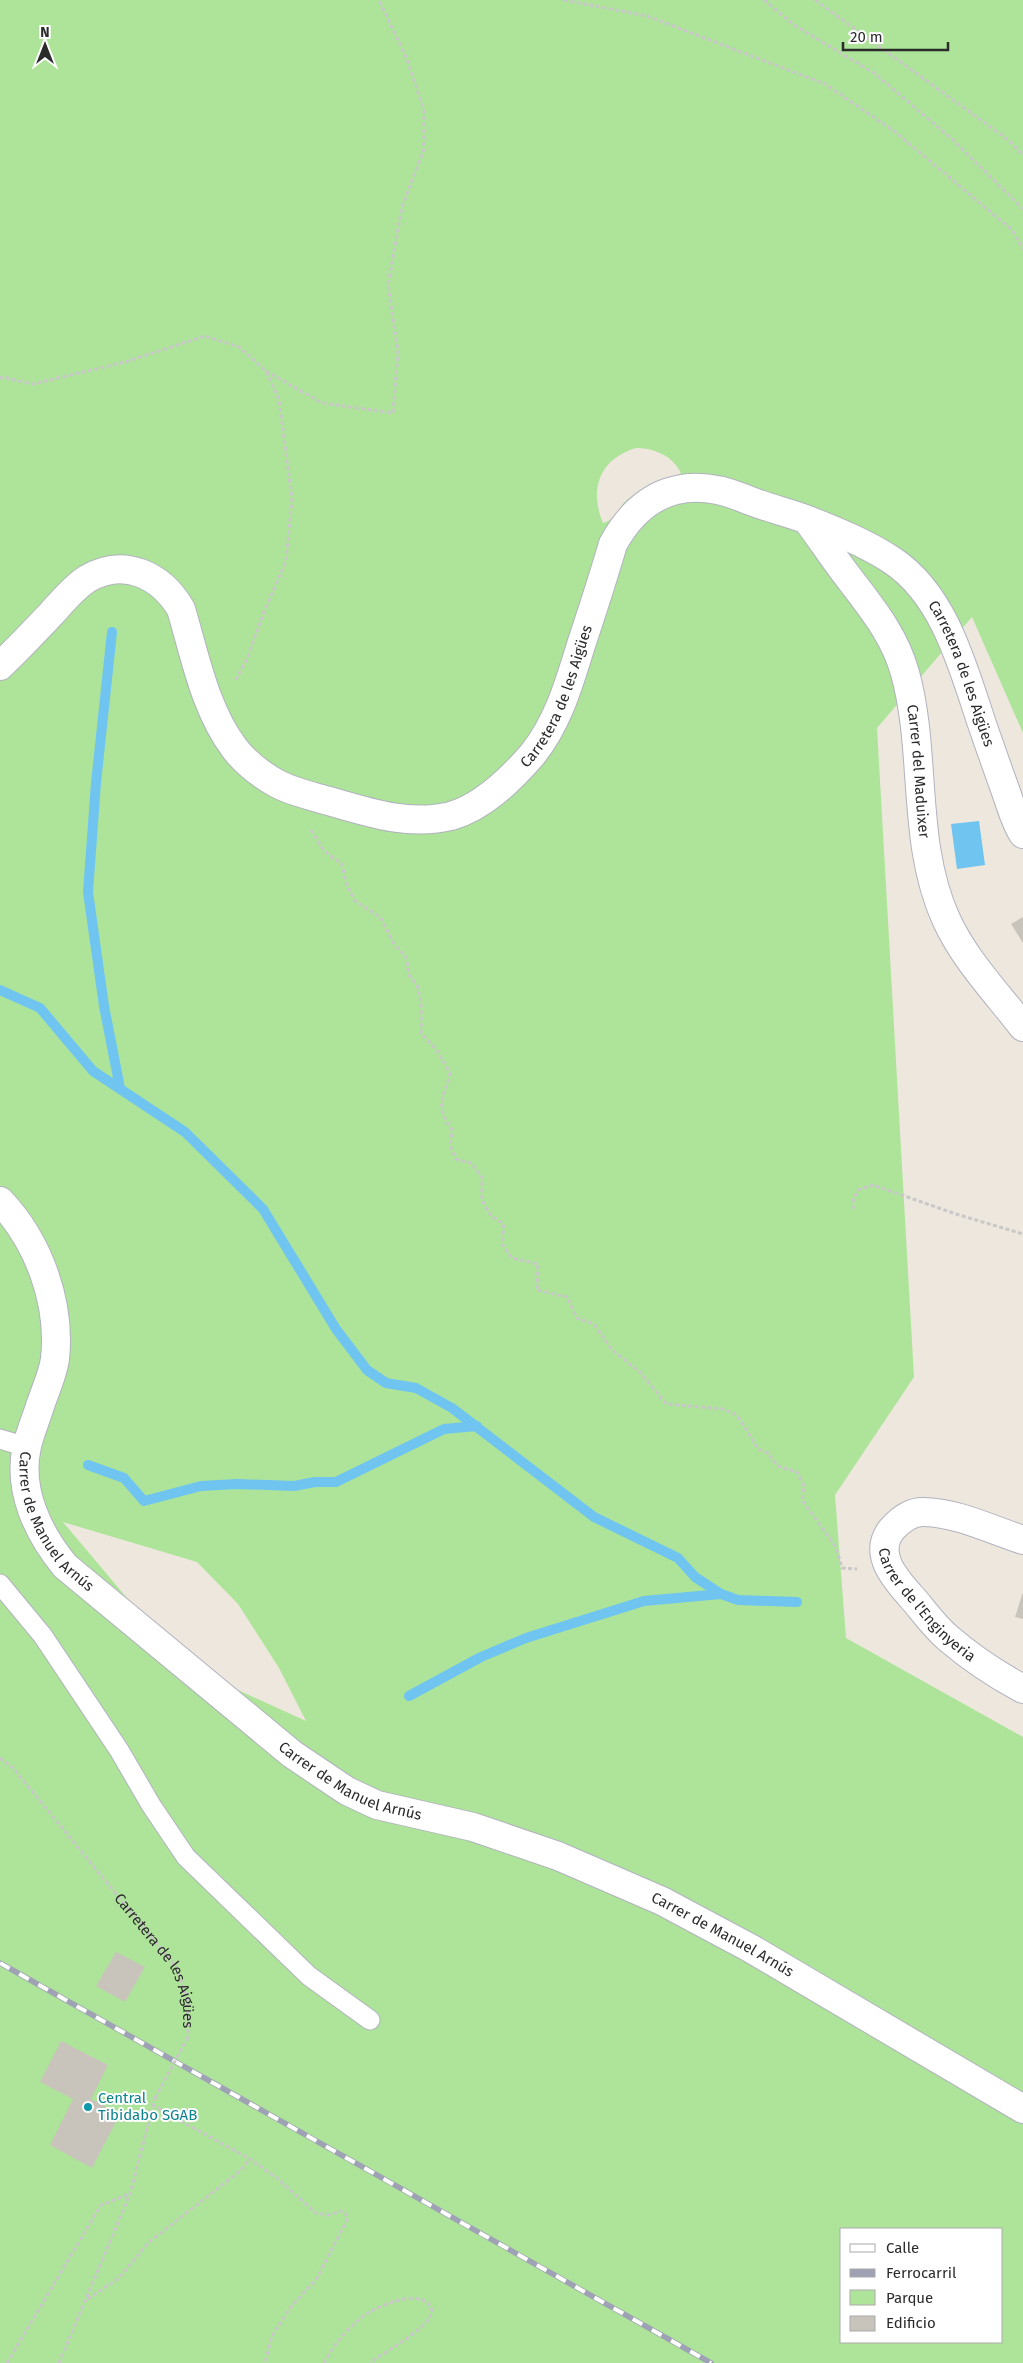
<svg xmlns="http://www.w3.org/2000/svg" width="1023" height="2363" font-family="'Fira Sans',sans-serif">
	<rect width="100%" height="100%" fill="#ede7dd"/>
	<path fill="#aee499" fill-rule="evenodd" d="M0 0H1023V733L972 617 877 728 914 1377 835 1495 846 1638 1023 1737V2363H0ZM636 448C654 448 673 456 681 473 665 485 645 487 628 499 618 507 616 520 603 523 589 490 599 459 636 448ZM63 1522 197 1562 238 1604 279 1668 306 1721 227 1685 132 1604ZM842 2229H1002V2342H842Z"/>
	<path fill="#6fc5f0" d="M979 821 985 865 957 869 951 824Z"/>
	<g fill="none" stroke-linecap="round" stroke-linejoin="round">
		<path stroke="#6fc5f0" stroke-width="10" d="M112 632 96 783 88 892 104 1006 120 1088
			M0 990 40 1008 93 1071 185 1132 263 1209 336 1329 367 1370 386 1383 416 1388 452 1408 594 1517 678 1558 695 1577 721 1594 738 1600 797 1602
			M88 1465 124 1478 144 1501 201 1486 237 1484 294 1486 315 1482H336L444 1429 477 1426
			M409 1696 481 1657 526 1638 644 1601 721 1594"/>
	</g>
	<path fill="#c8c4bc" d="M1023 917V943L1011 924Z
		M1023 1592V1619L1015 1617Z
		M116 1952 145 1967 125 2002 96 1986Z
		M61 2041 108 2065 91 2099 120 2114 92 2168 50 2145 73 2099 40 2082Z"/>
	<g fill="none" stroke-linecap="round" stroke-linejoin="round">
		<defs>
			<path id="service" d="M0 1439 27 1447
				M0 1584 43 1636 119 1750 151 1805 186 1857 309 1976 370 2020"/>
			<g id="minor">
				<path id="s2" d="M807 520C822 540 836 562 852 582 874 611 895 637 905 673 927 752 911 842 946 919 964 959 996 992 1023 1027"/>
				<path id="s3" d="M0 666C18 649 34 632 51 614 62 602 73 588 87 579 124 557 161 575 181 609 195 656 205 710 235 749 246 763 260 774 276 783 292 792 312 796 329 801 370 813 409 826 451 816 483 807 511 779 532 755 558 723 569 684 581 645 592 612 603 578 613 544 642 491 687 475 743 498 764 507 787 512 808 520 836 531 868 544 893 561 945 596 963 668 982 724 990 747 998 770 1006 792 1011 806 1015 822 1023 834"/>
				<path id="s4" d="M0 1201C39 1242 61 1303 55 1359 53 1374 45 1391 40 1406 36 1419 30 1433 27 1446 17 1490 38 1533 65 1566L292 1754 347 1791 377 1805 473 1827 558 1856 662 1901 750 1948 1023 2109"/>
				<path id="s5" d="M1023 1540C992 1530 958 1513 925 1512 912 1511 901 1519 892 1529 871 1555 898 1582 915 1601 925 1613 935 1627 948 1638 970 1657 997 1675 1023 1689"/>
			</g>
		</defs>
		<use href="#service" stroke="#b1b2bf" stroke-width="21"/>
		<use href="#minor" stroke="#b1b2bf" stroke-width="30"/>
		<g stroke="#c8c8c8" stroke-width="3" stroke-dasharray="4 2.5" stroke-linecap="butt">
			<path d="M564 0 647 16 825 84 894 131 1012 230 1023 249"/>
			<path d="M764 0 794 25 874 73 952 139 1023 209"/>
			<path d="M815 0 1007 139 1023 155"/>
			<path d="M266 371 322 403 393 413 398 352 388 285 402 207 424 149V110L407 59 379 0"/>
			<path d="M0 379 2 377 33 384 125 362 205 336 239 347 266 371 279 399 292 499 286 561 264 612 247 659 235 681"/>
			<path d="M311 830 324 851 342 864 346 882 354 900 381 918 394 944 406 957 409 975 417 985 421 1002V1033L438 1052 450 1073C444 1100 434 1104 452 1130L450 1146 456 1159 471 1163 482 1177V1200L491 1216 504 1224 502 1244 512 1258 538 1264 537 1290 567 1297 577 1318 594 1324 612 1350 641 1373 666 1404 723 1409 737 1415 758 1449 768 1453 777 1466 797 1472 804 1486 802 1500 836 1547 842 1568 857 1569"/>
			<path d="M853 1209V1200L858 1190 873 1185 956 1214 1023 1234"/>
			<path id="s1" d="M0 1758 13 1768 176 1967 188 2001V2037"/>
			<path d="M152 2105 250 2159 278 2179 316 2213 328 2215 341 2211 346 2214 348 2218 317 2278 290 2308 272 2336 265 2363"/>
			<path d="M88 2299 119 2278 149 2242 240 2171 250 2159"/>
			<path d="M7 2363 101 2205 129 2194"/>
			<path d="M59 2363 130 2194 155 2098"/>
			<path d="M324 2363C333 2346 346 2330 361 2318 373 2307 426 2284 432 2311 430 2328 384 2352 370 2363"/>
		</g>
		<use href="#service" stroke="#fff" stroke-width="19"/>
		<use href="#minor" stroke="#fff" stroke-width="28"/>
		<defs>
			<path id="rail" d="M0 1963 711 2363"/>
		</defs>
		<use href="#rail" stroke="#9fa1b5" stroke-width="5.5"/>
		<use href="#rail" stroke="#fff" stroke-width="4" stroke-dasharray="11" stroke-linecap="butt"/>
		<path stroke="#c8c8c8" stroke-width="3" stroke-dasharray="4 2.5" stroke-linecap="butt" d="M155 2098 188 2037"/>
	</g>
	<circle fill="#0f9aa8" stroke="#fff" stroke-width="2" cx="88" cy="2107" r="5"/>
	<g text-anchor="middle" dominant-baseline="central" stroke-width="4" stroke-linejoin="round" paint-order="stroke">
		<g font-size="15" fill="#2b2b2b" stroke="#fff">
			<text stroke="none"><textPath href="#s3" startOffset="1401">Carretera de les Aigües</textPath></text>
			<text stroke="none"><textPath href="#s3" startOffset="786">Carretera de les Aigües</textPath></text>
			<text stroke="none"><textPath href="#s2" startOffset="282">Carrer del Maduixer</textPath></text>
			<text stroke="none"><textPath href="#s4" startOffset="349">Carrer de Manuel Arnús</textPath></text>
			<text stroke="none"><textPath href="#s5" startOffset="234">Carrer de l'Enginyeria</textPath></text>
			<text stroke="none"><textPath href="#s4" startOffset="754">Carrer de Manuel Arnús</textPath></text>
			<text stroke="none"><textPath href="#s4" startOffset="1159">Carrer de Manuel Arnús</textPath></text>
			<text stroke="none"><textPath href="#s1" startOffset="259">Carretera de les Aigües</textPath></text>
		</g>
		<g font-size="15" fill="#0d838f" stroke="#fff" text-anchor="start">
			<text x="98" y="2098">Central<tspan x="98" dy="17">Tibidabo SGAB</tspan></text>
		</g>
	</g>
	<rect x="840" y="2228" width="162" height="115" fill="#ffffff" stroke="#aaaaaa"/>
	<rect x="850" y="2244" width="25" height="8" fill="#ffffff" stroke="#aaaaaa"/>
	<text x="886" y="2253" font-size="15" fill="#2b2b2b">Calle</text>
	<rect x="850" y="2269" width="25" height="8" fill="#9fa1b5" stroke="#aaaaaa"/>
	<text x="886" y="2278" font-size="15" fill="#2b2b2b">Ferrocarril</text>
	<rect x="850" y="2290" width="25" height="15" fill="#aee499" stroke="#aaaaaa"/>
	<text x="886" y="2303" font-size="15" fill="#2b2b2b">Parque</text>
	<rect x="850" y="2316" width="25" height="15" fill="#c8c4bc" stroke="#aaaaaa"/>
	<text x="886" y="2328" font-size="15" fill="#2b2b2b">Edificio</text>
	<g transform="translate(45 45)" stroke="#ffffff" stroke-width="4" paint-order="stroke">
	<path d="M0-4L9 19L0 12L-9 19Z" fill="#2b2b2b"/>
	<text y="-8" font-size="14" font-weight="bold" text-anchor="middle" fill="#2b2b2b">N</text>
	</g>
	<path d="M843 42v8h105v-8" fill="none" stroke="#2b2b2b" stroke-width="2.5"/>
	<text x="850" y="42" font-size="15" fill="#2b2b2b" stroke="#ffffff" stroke-width="4" paint-order="stroke">20 m</text>
</svg>
